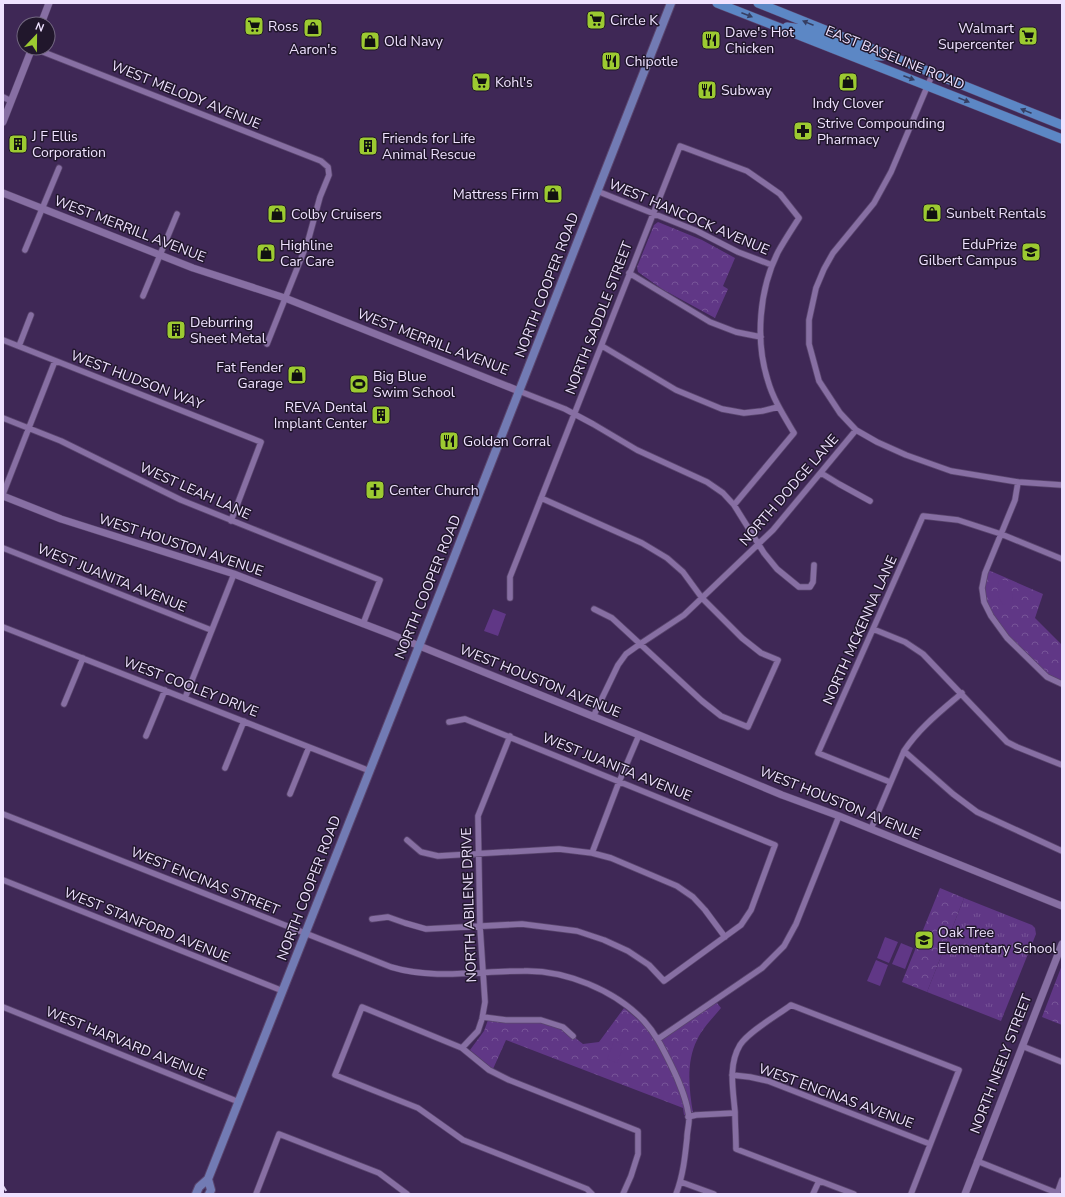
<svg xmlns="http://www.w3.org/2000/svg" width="1065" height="1197" font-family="'Nunito Sans',sans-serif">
	<defs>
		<pattern id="grass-tufts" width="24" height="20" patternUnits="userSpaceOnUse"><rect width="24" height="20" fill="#603786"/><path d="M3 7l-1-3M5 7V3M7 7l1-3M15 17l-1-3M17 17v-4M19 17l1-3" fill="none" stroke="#775498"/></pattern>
		<pattern id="park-crowns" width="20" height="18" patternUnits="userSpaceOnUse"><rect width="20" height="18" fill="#603786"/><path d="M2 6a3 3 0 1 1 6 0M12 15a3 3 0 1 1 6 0" fill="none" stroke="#775498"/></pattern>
	</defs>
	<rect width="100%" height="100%" fill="#3f2856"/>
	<path fill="url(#grass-tufts)" d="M964 898 1032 925 1035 928 1036 934 1001 1021 927 992Z"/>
	<path fill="url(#park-crowns)" d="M658 222 702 240 735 258 723 286 728 289 715 318 662 289 638 272 637 267 654 225Z
		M986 569 1043 594 1035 618 1062 645V684L1047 677 1007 638 984 602Z
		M940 888 964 898 927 992 902 982Z
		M1062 965V1025L1042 1017Z
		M713 998 721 1008C713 1018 703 1027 697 1040 686 1062 689 1089 693 1113L684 1115 683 1108 506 1040 493 1069 470 1050 484 1031 488 1020 510 1022 544 1023 564 1029 583 1044 599 1042 624 1008 641 1022 655 1039Z"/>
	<path fill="#603786" d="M1001 580H1005L1010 582 1013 599 1012 603H1006L1004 605C998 601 996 587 999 581Z
		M493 609 506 614 498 636 484 631Z
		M885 937 898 942 889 963 877 958Z
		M901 943 913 948 905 969 892 964Z
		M876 960 888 965 880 986 867 981Z
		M614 1041 624 1045 617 1063 607 1059Z"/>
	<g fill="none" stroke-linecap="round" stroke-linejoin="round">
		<defs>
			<path id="minor" d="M33 48 321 161 328 167 329 175 320 197 308 241 267 344
				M930 80 891 172 874 203 833 253 824 269 816 288 809 320V344L819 381 840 413 856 430 877 442 906 455 951 471 1018 482 1062 485
				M3 97 11 101
				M597 191 697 231 738 252 772 265
				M25 250 59 168
				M629 273 710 322 736 332 761 337
				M143 296 177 214
				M3 340 261 442 231 521
				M19 346 31 315
				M602 346 676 390 722 409 744 413 762 411 778 407
				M519 391 565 409 593 424 637 450 707 482 723 493 734 505 764 553 777 569 799 587H810L813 582 814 565
				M3 418 61 441 181 500 380 580 363 624
				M821 473 839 484 870 501
				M1018 482 1015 500 985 573 982 588 984 602 991 616 1007 638 1047 677 1062 684
				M3 494 55 361
				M541 498 642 543 667 558 683 572 702 598 742 638 761 653 778 660 748 727 721 716 702 701 612 618 594 609
				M3 548 211 630
				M510 598V577L680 146 747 171 780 194 799 218C792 229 784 241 778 252 759 290 755 341 768 381 773 399 784 416 794 433L734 505
				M3 627 370 771
				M873 629 905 642 923 654 1007 742 1017 747 1062 765
				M185 698 234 574
				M64 704 83 658
				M593 717 618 665 626 654 640 644 684 615 773 530 856 430
				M146 736 165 690
				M904 751 953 794 977 812 1062 851
				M225 768 244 721
				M890 782 818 753 923 516 958 520 1001 534 1062 559
				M290 794 309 747
				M3 814 391 967C434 980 479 971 524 971 565 970 615 990 644 1021 656 1034 663 1049 671 1065 678 1079 688 1103 689 1119 689 1125 687 1132 687 1138 685 1157 683 1176 676 1194
				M871 829 904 751C919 728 941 711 962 693
				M407 840 421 852 438 856 559 849 592 853 611 858 677 886 693 897 705 910 725 937
				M592 853 619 782 639 735
				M3 880 283 991
				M372 919 388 917 405 923 426 929 522 924 577 931 604 940 628 951 649 965 664 981 741 925 751 910 775 845 465 719 449 722
				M3 1007 239 1102
				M483 1017 506 1020H541L563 1027 573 1036
				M658 1039 762 968 784 946 796 924 839 816
				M1022 1046 1062 1062
				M462 1048 478 1031 482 1019 485 1002 480 927 478 816 510 736
				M732 1075 750 1077 768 1081 930 1144
				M688 1117 696 1115 735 1113
				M977 1161 1057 1193
				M681 1182 714 1194
				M256 1194 279 1134 379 1173 407 1194
				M592 1194 587 1189 463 1140 418 1108 335 1075 362 1007 462 1048 489 1070 509 1080 638 1131V1154L631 1176 623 1194
				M813 1194 819 1181
				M854 1194 736 1149C736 1136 735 1124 735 1112 733 1089 728 1065 740 1045 749 1031 778 1015 791 1005L959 1070 911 1194
				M1057 1194 1062 1180"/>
			<path id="tertiary" d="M41 24 49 3
				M3 122 32 48
				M3 193 193 268 285 298 519 391
				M3 496 61 519 234 574 390 634 639 735 782 795 839 816 1062 906
				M965 1194 1062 944"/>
			<path id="secondary" d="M208 1179 211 1190 209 1194
				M196 1194 199 1187 208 1179 442 588 671 3"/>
			<path id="primary" d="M717 3 1062 139
				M758 3 1062 125
				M787 27 800 29 840 45 846 44 849 40
				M844 53 849 49 867 55 882 56"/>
		</defs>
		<use href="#minor" stroke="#5a466e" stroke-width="7"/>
		<use href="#tertiary" stroke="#5a466e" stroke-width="8"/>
		<use href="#secondary" stroke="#5a466e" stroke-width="10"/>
		<use href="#primary" stroke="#5a466e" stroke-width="10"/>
		<use href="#minor" stroke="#876fa3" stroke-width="5.5"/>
		<use href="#tertiary" stroke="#876fa3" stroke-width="7"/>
		<use href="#secondary" stroke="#727bb4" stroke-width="8"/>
		<use href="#primary" stroke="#5c87c5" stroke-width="9"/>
		<path stroke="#dcceec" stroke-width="2" stroke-dasharray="6 3" stroke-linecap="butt" d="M3 1186 8 1194"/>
	</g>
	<defs><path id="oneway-solid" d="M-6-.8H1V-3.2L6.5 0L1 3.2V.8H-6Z"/></defs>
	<g fill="#363e62">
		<use href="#oneway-solid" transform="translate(747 15) rotate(21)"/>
		<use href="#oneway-solid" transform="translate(808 23) rotate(-158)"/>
		<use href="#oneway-solid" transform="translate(909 78) rotate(21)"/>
		<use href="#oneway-solid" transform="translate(964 100) rotate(22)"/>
		<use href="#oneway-solid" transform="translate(1026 111) rotate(-158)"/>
	</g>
	<defs>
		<symbol id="supermarket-square" viewBox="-11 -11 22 22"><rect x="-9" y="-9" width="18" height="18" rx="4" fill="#9cca31" stroke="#21172c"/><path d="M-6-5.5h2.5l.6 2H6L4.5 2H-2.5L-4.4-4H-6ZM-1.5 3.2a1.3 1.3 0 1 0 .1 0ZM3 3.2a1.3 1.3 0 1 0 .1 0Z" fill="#111"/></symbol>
		<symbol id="shop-square" viewBox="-11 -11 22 22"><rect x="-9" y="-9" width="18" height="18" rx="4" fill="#9cca31" stroke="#21172c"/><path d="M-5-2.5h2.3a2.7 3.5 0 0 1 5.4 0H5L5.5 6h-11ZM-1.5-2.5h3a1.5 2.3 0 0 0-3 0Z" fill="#111"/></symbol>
		<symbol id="restaurant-square" viewBox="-11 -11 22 22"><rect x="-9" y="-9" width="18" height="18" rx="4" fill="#9cca31" stroke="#21172c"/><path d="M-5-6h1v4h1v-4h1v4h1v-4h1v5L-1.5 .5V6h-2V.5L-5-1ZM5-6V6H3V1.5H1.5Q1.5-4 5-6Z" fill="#111"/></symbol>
		<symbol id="pharmacy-square" viewBox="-11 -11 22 22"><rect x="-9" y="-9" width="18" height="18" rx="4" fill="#9cca31" stroke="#21172c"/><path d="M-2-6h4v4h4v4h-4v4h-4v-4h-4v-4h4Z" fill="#111"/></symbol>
		<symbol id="building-square" viewBox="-11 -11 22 22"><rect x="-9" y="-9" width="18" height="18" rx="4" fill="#9cca31" stroke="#21172c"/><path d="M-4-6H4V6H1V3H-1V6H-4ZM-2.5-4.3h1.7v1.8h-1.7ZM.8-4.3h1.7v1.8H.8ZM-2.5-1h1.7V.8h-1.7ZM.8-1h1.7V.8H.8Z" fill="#111"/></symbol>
		<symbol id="school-square" viewBox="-11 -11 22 22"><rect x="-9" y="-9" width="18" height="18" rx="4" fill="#9cca31" stroke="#21172c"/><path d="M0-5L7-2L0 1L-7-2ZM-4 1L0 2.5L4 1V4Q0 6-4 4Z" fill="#111"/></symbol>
		<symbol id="stadium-square" viewBox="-11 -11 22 22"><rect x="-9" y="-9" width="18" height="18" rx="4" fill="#9cca31" stroke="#21172c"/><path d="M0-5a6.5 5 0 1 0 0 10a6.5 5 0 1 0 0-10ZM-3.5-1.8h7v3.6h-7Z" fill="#111"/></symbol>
		<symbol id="church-square" viewBox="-11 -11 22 22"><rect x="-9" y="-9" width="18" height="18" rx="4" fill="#9cca31" stroke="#21172c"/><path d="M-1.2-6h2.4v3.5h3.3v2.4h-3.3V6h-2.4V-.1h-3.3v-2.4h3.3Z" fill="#111"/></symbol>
	</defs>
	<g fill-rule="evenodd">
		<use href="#supermarket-square" x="585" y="9" width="22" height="22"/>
		<use href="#supermarket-square" x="243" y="15" width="22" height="22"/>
		<use href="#shop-square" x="302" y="17" width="22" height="22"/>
		<use href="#supermarket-square" x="1017" y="25" width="22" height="22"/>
		<use href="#restaurant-square" x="700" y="29" width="22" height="22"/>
		<use href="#shop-square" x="359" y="30" width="22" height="22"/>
		<use href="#restaurant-square" x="600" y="50" width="22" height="22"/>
		<use href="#supermarket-square" x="470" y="71" width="22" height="22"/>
		<use href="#shop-square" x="837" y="71" width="22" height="22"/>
		<use href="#restaurant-square" x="696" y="79" width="22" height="22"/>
		<use href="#pharmacy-square" x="792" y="120" width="22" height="22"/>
		<use href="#building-square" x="7" y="133" width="22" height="22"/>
		<use href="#building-square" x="357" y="135" width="22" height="22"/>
		<use href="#shop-square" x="542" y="183" width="22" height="22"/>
		<use href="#shop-square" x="921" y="202" width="22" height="22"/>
		<use href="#shop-square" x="266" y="203" width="22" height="22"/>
		<use href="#school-square" x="1020" y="241" width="22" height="22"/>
		<use href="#shop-square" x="255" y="242" width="22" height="22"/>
		<use href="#building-square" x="165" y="319" width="22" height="22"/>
		<use href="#shop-square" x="286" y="364" width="22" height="22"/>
		<use href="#stadium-square" x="348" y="373" width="22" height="22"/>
		<use href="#building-square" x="370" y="404" width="22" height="22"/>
		<use href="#restaurant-square" x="438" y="430" width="22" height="22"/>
		<use href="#church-square" x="364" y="479" width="22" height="22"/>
		<use href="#school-square" x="913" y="929" width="22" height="22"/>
	</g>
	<g text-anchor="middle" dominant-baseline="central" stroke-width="3" stroke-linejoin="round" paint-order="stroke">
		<g font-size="14" fill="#efe2ff" stroke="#21172c" text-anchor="start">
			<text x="610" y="20">Circle K</text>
			<text x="268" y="26">Ross</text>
			<text x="1014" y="28" text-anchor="end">Walmart<tspan x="1014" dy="16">Supercenter</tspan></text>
			<text x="725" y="32">Dave's Hot<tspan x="725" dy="16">Chicken</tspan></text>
			<text x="384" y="41">Old Navy</text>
			<text x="313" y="49" text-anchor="middle">Aaron's</text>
			<text x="625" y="61">Chipotle</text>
			<text x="495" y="82">Kohl's</text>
			<text x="721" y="90">Subway</text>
			<text x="848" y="103" text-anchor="middle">Indy Clover</text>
			<text x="817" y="123">Strive Compounding<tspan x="817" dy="16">Pharmacy</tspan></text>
			<text x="32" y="136">J F Ellis<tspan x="32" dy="16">Corporation</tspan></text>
			<text x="382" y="138">Friends for Life<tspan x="382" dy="16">Animal Rescue</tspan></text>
			<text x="539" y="194" text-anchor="end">Mattress Firm</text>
			<text x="946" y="213">Sunbelt Rentals</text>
			<text x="291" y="214">Colby Cruisers</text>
			<text x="1017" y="244" text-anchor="end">EduPrize<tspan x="1017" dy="16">Gilbert Campus</tspan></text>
			<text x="280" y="245">Highline<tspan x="280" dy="16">Car Care</tspan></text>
			<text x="190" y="322">Deburring<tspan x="190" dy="16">Sheet Metal</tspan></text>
			<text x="283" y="367" text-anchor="end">Fat Fender<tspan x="283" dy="16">Garage</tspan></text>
			<text x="373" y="376">Big Blue<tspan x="373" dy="16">Swim School</tspan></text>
			<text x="367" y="407" text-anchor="end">REVA Dental<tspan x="367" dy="16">Implant Center</tspan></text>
			<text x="463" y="441">Golden Corral</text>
			<text x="389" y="490">Center Church</text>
			<text x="938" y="932">Oak Tree<tspan x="938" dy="16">Elementary School</tspan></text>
		</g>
		<g font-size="14" fill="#efe2ff" stroke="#21172c">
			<text transform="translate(895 58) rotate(22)">EAST BASELINE ROAD</text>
			<text transform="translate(186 95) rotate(22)">WEST MELODY AVENUE</text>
			<text transform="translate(689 217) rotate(23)">WEST HANCOCK AVENUE</text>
			<text transform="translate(130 229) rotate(21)">WEST MERRILL AVENUE</text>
			<text transform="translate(547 285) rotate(-69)">NORTH COOPER ROAD</text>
			<text transform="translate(599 318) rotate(-69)">NORTH SADDLE STREET</text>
			<text transform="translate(433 342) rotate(21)">WEST MERRILL AVENUE</text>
			<text transform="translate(137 380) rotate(21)">WEST HUDSON WAY</text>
			<text transform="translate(789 490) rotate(-49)">NORTH DODGE LANE</text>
			<text transform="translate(195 491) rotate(24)">WEST LEAH LANE</text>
			<text transform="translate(181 545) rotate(18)">WEST HOUSTON AVENUE</text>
			<text transform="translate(112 578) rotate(22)">WEST JUANITA AVENUE</text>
			<text transform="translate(428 587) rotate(-68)">NORTH COOPER ROAD</text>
			<text transform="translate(860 630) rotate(-66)">NORTH MCKENNA LANE</text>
			<text transform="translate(540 681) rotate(22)">WEST HOUSTON AVENUE</text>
			<text transform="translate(191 687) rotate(21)">WEST COOLEY DRIVE</text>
			<text transform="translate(617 767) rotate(22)">WEST JUANITA AVENUE</text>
			<text transform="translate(840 803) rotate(22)">WEST HOUSTON AVENUE</text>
			<text transform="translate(205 881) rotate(22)">WEST ENCINAS STREET</text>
			<text transform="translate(309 888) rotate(-69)">NORTH COOPER ROAD</text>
			<text transform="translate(469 905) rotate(-92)">NORTH ABILENE DRIVE</text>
			<text transform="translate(147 925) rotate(22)">WEST STANFORD AVENUE</text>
			<text transform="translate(126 1043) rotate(22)">WEST HARVARD AVENUE</text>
			<text transform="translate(1001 1064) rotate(-69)">NORTH NEELY STREET</text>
			<text transform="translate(836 1096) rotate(20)">WEST ENCINAS AVENUE</text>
		</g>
	</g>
	<rect width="1065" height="1197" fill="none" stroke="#efe2ff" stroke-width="8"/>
	<g transform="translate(36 36) rotate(22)"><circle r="19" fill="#21172c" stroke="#736880"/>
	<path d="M0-3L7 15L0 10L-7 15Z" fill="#9cca31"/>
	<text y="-6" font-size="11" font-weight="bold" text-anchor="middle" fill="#efe2ff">N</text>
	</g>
</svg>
